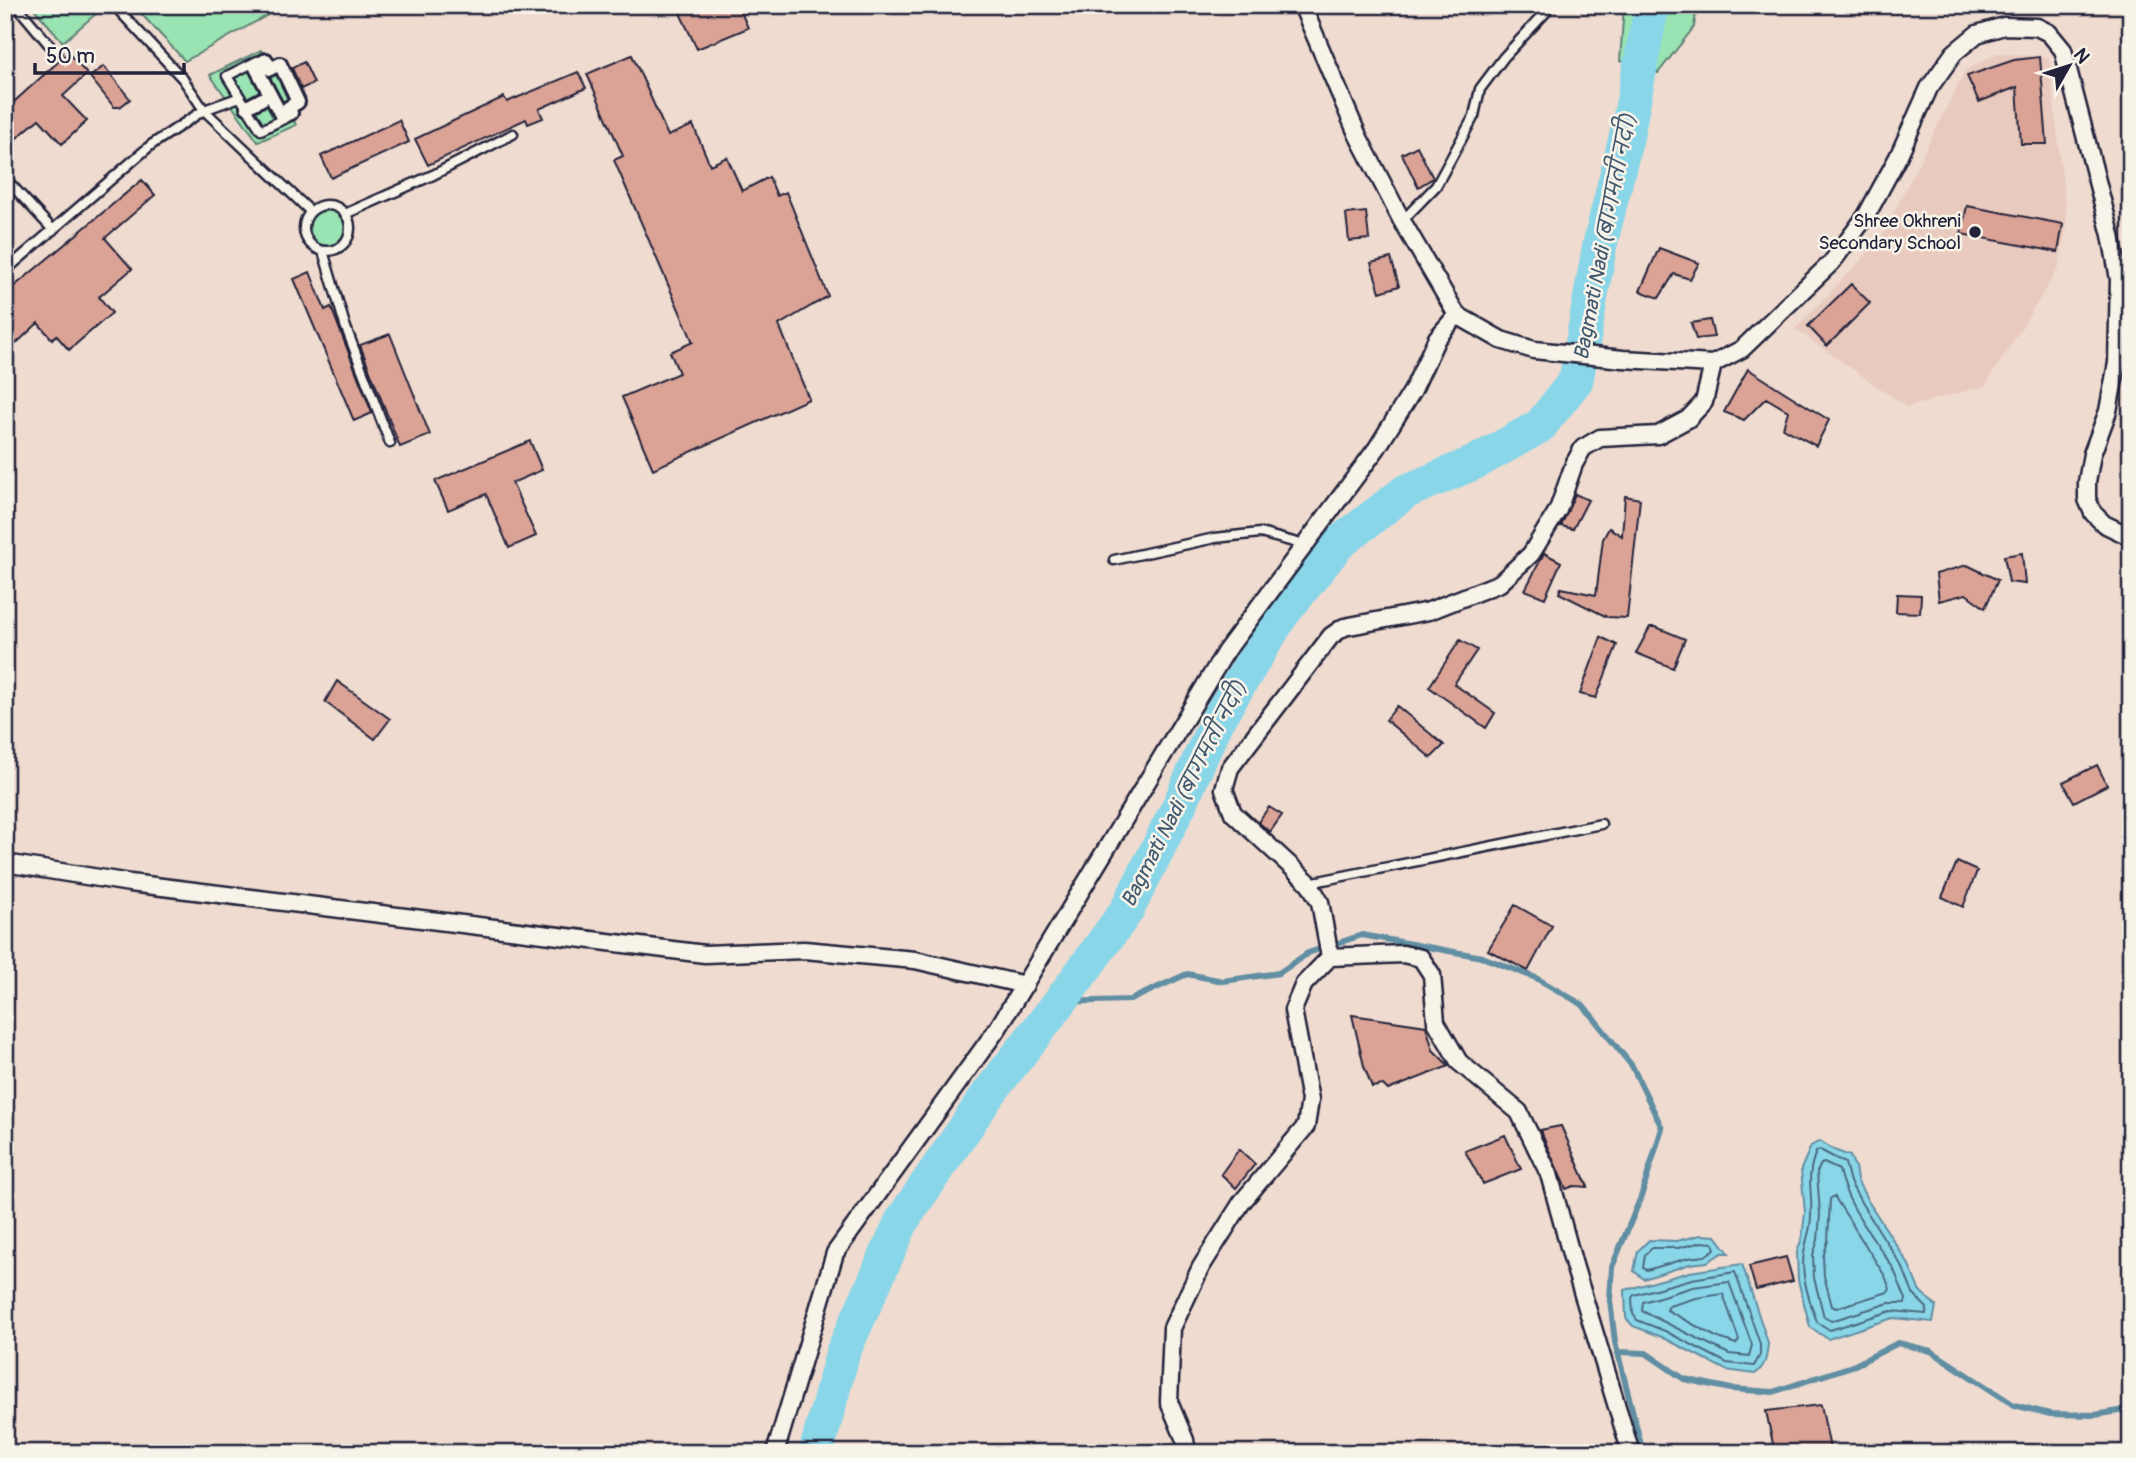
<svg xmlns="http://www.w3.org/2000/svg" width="2136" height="1458" font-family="Pangolin,'Playpen Sans Deva',sans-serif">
	<rect width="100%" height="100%" fill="#efdbcf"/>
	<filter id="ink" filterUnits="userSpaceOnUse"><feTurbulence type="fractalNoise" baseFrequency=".0143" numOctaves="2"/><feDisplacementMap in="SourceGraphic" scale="14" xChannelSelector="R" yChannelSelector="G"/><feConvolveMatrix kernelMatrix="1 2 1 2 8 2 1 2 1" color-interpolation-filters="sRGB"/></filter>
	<g filter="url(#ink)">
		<path fill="#e9cabe" d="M1997 53 2049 57 2067 224 2058 269 1985 386 1907 407 1795 329 1880 240 1965 71Z"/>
		<path fill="#9ae3b2" stroke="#5e8276" stroke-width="2" d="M31 5H92L98 12 63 42Z
			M133 5H286L185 61Z
			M1624 5H1697L1694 27 1658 73 1620 61Z
			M261 50 270 68 280 64 298 102 288 108 296 125 258 142 210 75Z
			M309 228a18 18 0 1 1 36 0a18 18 0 1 1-36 0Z"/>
		<path fill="#8ad6e9" stroke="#608ea3" stroke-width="2" d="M1820 1141 1834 1150 1850 1156 1855 1167 1857 1180 1868 1201 1909 1265 1919 1290 1936 1306 1933 1322 1893 1318 1828 1339 1810 1327 1798 1280 1797 1252 1802 1238 1805 1213 1801 1169 1811 1146Z
			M1701 1235 1716 1236 1729 1253H1722L1707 1262 1690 1264 1644 1279 1634 1271 1638 1251 1649 1240 1677 1241Z
			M1742 1264 1768 1343C1767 1356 1766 1366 1755 1374L1726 1370 1662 1337 1633 1326 1626 1318 1625 1290 1690 1272Z"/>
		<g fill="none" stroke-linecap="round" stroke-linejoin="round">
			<path stroke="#4c6a81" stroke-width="2" d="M1820 1150 1845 1163 1850 1182 1862 1204 1903 1268 1913 1294 1927 1308 1926 1314 1891 1311 1830 1330 1817 1322C1810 1302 1800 1275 1804 1253 1806 1240 1811 1229 1811 1216 1813 1189 1805 1179 1816 1152Z
				M1824 1163 1839 1170C1847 1207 1873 1236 1893 1268 1898 1278 1901 1289 1906 1299L1905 1303H1889L1831 1321 1824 1317 1814 1278 1813 1255 1818 1240 1820 1215 1817 1172 1821 1164Z
				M1834 1196 1885 1276 1890 1289 1888 1292 1836 1308 1832 1306 1824 1276 1823 1257 1828 1241 1830 1199Z
				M1702 1242 1713 1243 1715 1249 1705 1256 1688 1258 1647 1270 1643 1268 1645 1255 1652 1248H1678Z
				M1735 1272 1760 1344V1355L1754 1366 1727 1363 1665 1331 1637 1320 1633 1314 1632 1298 1634 1295 1692 1279Z
				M1729 1282 1752 1345 1749 1356 1729 1354 1642 1311 1643 1302 1693 1287Z
				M1723 1294 1739 1340 1736 1344 1716 1337 1667 1310 1669 1306 1696 1298Z"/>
			<path stroke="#608ea3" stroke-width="6" d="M1060 1002 1130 1000 1187 974 1223 981 1279 973 1308 953 1362 935 1482 957 1536 978 1583 1005 1632 1066 1662 1128 1641 1197 1612 1267 1610 1300 1615 1342 1643 1453
				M1618 1352 1646 1353 1684 1379 1731 1389 1773 1392 1855 1365 1898 1343 1931 1351 2014 1405 2050 1414 2095 1415 2131 1409"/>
			<path stroke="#8ad6e9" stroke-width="35" d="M816 1453 843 1352 903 1219 989 1093 1060 1002 1127 910 1180 804 1216 722 1282 614 1338 544 1405 492 1476 462 1540 426 1576 380 1600 244 1627 134 1652 5"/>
		</g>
		<path fill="#dba396" stroke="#22223b" stroke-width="2" d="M698 5H738L748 28 697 49 680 13Z
			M68 53 87 74 63 96 87 121 62 144 39 119 5 148V110Z
			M632 55 668 136 693 125 710 165 727 157 742 191 769 177 777 196 786 192 828 296 779 325 809 399 653 469 622 397 679 373 670 352 693 342 614 160 623 156 587 74Z
			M2040 57 2047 144H2021L2017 87 1979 102 1967 76 2014 60Z
			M304 62 314 83 301 89 292 68Z
			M104 66 130 99 120 107H114L90 77Z
			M578 72 586 88 539 109 543 118 528 124 526 119 428 165 415 139 504 97 507 102Z
			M399 120 409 142 331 178 321 156Z
			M1417 146 1433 178 1418 187 1402 154Z
			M142 180 155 195 105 238 132 269 99 297 112 313 69 350 56 335 52 339 38 323 5 354V294Z
			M1967 206 2063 224 2058 252 1961 234Z
			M1366 212 1369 239 1349 241 1346 214Z
			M1659 248 1699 263 1690 279 1674 274 1659 298 1640 291Z
			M1391 258 1399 286 1380 292 1371 263Z
			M310 272 325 310 331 307 372 413 354 421 294 279Z
			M1851 284 1870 303 1827 346 1808 326Z
			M1710 320 1714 337 1696 339 1691 323Z
			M390 334 430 435 400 447 360 345Z
			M1748 369 1829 420 1816 446 1783 428 1788 411 1766 398 1744 420 1724 412Z
			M530 441 542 470 512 483 536 536 509 548 486 494 448 510 435 481Z
			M1575 494 1588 500 1573 529 1561 526Z
			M1625 496 1640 499 1627 618 1607 617 1559 593 1561 588 1596 595 1603 539 1609 528 1622 536Z
			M1544 553 1561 562 1545 598 1525 590Z
			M2022 553 2025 584 2009 582 2004 556Z
			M1967 565 1998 580 1985 608 1966 594 1939 601 1936 574Z
			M1897 594 1921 595 1920 613 1896 612Z
			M1650 627H1656L1685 639 1673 668 1636 653Z
			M1601 637 1617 645 1596 698 1580 694Z
			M1460 640 1477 650 1454 684 1495 713 1486 728 1429 687Z
			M337 681 390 719 375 739 325 702Z
			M1397 706 1444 745 1431 758 1386 720Z
			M2097 765 2107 785 2074 802 2063 782Z
			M1269 807 1282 815 1270 832 1258 822Z
			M1957 862 1977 871 1963 907 1942 897Z
			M1515 905 1552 926 1528 971 1488 950Z
			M1352 1015 1426 1026 1433 1050 1449 1066 1388 1090 1383 1085 1372 1087 1364 1066Z
			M1561 1126 1588 1187 1574 1186 1566 1189 1540 1130Z
			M1505 1135 1521 1169 1483 1184 1465 1151Z
			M1239 1149 1255 1164 1236 1188 1221 1174Z
			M1786 1257 1793 1281 1756 1290 1749 1266Z
			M1821 1405 1831 1453H1775L1766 1411Z"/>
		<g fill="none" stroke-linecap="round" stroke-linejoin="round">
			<defs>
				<path id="service" d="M16 5 57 54
					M114 5 183 79 204 110 310 211
					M240 97 227 76 257 61
					M5 178 53 230
					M304 228a23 23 0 1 1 46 0a23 23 0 1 1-46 0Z
					M345 214 433 175 513 134
					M1402 221 1436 186 1474 116 1480 89 1504 57 1546 12
					M323 251 345 325 390 443
					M5 271 151 145 204 110 240 97 261 130 286 118
					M1114 560 1215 538 1260 533 1305 545
					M1309 883 1601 824"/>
				<path id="pedestrian" d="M266 60 270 69 280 64 298 102 288 108 291 113 282 117 255 66Z
					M247 107 262 99"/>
				<path id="minor" d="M1302 5 1358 136 1402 221 1457 315 1501 340 1534 350 1623 359 1713 364 1742 349 1832 262 1866 216 1898 157 1929 88 1954 53 1977 34 2004 26 2037 27 2049 33 2063 50 2111 235 2119 279 2117 363 2108 411 2092 454 2087 482V499L2093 513 2104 524 2131 537
					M5 863 130 883 705 954 804 950 915 960 1025 985
					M1330 957 1320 902 1309 883 1233 813 1224 789 1230 768 1331 636 1344 627 1429 611 1500 583 1531 554 1558 510 1574 464 1583 448 1600 438 1658 435 1688 419 1704 402 1713 364
					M775 1453 835 1253 998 1028 1226 651 1377 448 1413 390 1437 338 1457 315
					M1187 1453 1185 1440 1169 1402 1172 1328 1201 1267 1242 1202 1306 1126 1310 1100 1293 1010 1304 984 1330 957 1403 954 1421 958 1432 975 1436 1022 1459 1062 1519 1112 1549 1174 1574 1265 1631 1453"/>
			</defs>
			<use href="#service" stroke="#22223b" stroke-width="13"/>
			<use href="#pedestrian" stroke="#22223b" stroke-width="18"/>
			<use href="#minor" stroke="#22223b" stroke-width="21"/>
			<use href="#service" stroke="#f7f3e8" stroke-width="8"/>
			<use href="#pedestrian" stroke="#f7f3e8" stroke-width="12"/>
			<use href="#minor" stroke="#f7f3e8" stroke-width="16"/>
		</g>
	</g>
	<circle fill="#22223b" stroke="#f7f3e8" stroke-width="2.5" cx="1975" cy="232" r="7"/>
	<g text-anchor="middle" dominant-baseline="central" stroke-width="5" stroke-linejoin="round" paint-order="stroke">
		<g font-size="19" fill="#22223b" stroke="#f7f3e8" text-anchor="end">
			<text x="1961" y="221">Shree Okhreni<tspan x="1961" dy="22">Secondary School</tspan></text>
		</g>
		<g font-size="21" font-style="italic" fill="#41586f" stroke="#f7f3e8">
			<text transform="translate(1605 237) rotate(-79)">Bagmati Nadi (बागमती नदी)</text>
			<text transform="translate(1184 794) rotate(-63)">Bagmati Nadi (बागमती नदी)</text>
		</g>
	</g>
	<rect width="2136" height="1458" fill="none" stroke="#f7f3e8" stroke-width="28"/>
	<rect x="14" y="14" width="2108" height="1430" fill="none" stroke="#22223b" stroke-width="2.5" filter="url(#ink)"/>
	<g transform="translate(2069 66) rotate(51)" stroke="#f7f3e8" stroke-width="5" paint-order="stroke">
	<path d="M0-5L12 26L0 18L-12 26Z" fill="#22223b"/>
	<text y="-10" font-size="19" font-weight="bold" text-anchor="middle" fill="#22223b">N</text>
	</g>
	<path d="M35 63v10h149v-10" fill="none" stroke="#22223b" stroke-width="3.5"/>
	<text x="46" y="63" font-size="21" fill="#22223b" stroke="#f7f3e8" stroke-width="5" paint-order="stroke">50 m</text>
</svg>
